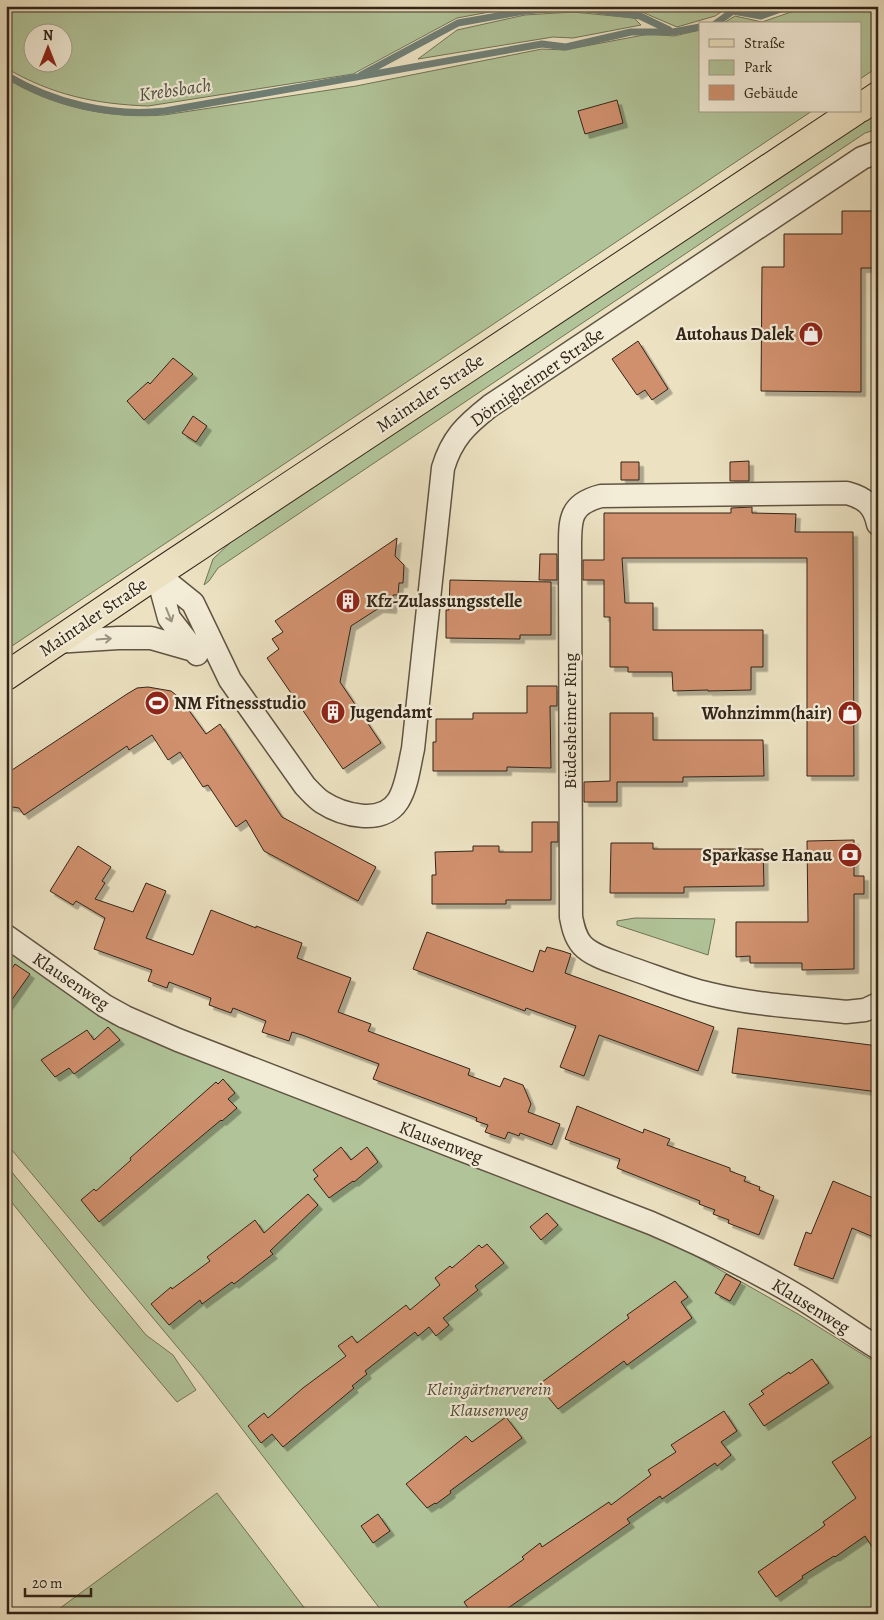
<svg xmlns="http://www.w3.org/2000/svg" width="884" height="1620" font-family="Alegreya,serif">
	<defs>
		<filter id="shadow"><feDropShadow dx="4.5" dy="4.5" stdDeviation="0" flood-color="#0004"/></filter>
	</defs>
	<rect width="100%" height="100%" fill="#ece2c2"/>
	<filter id="stains"><feTurbulence type="fractalNoise" baseFrequency=".004" numOctaves="4"/><feColorMatrix values="0 0 0 0 .2 0 0 0 0 .09 0 0 0 0 .02 0 0 0 .5 -.17"/></filter>
	<radialGradient id="worn" r=".72"><stop offset=".6" stop-color="#630" stop-opacity="0"/><stop offset="1" stop-color="#630" stop-opacity=".3"/></radialGradient>
	<path fill="#b1c499" stroke="#717458" fill-rule="evenodd" d="M6 6H522L457 18 353 74 148 106C95 104 52 95 6 68ZM32 32H62V62H32Z
		M604 6H730L715 16 677 27 642 12Z
		M838 6H878V67L860 79V24H722L735 16 762 22 794 11Z
		M573 12 634 18 641 25 573 38 553 37 418 59 457 30 525 15Z
		M700 30V111H812L6 650V78C52 107 110 119 164 115L356 86 542 49 564 50 649 34 674 36Z
		M878 107V129L865 133 218 568 209 581 204 585 213 559 231 542Z
		M635 918 715 919 708 955 617 925V921Z
		M6 948 112 1024 478 1169 569 1200 687 1251 798 1314 878 1364V1614H384L200 1374 6 1143Z
		M6 1165 146 1335 173 1355 196 1390 177 1402 88 1297 9 1199 6 1194Z
		M217 1493 309 1614H52Z"/>
	<g fill="none" stroke-linecap="round" stroke-linejoin="round">
		<path stroke="#6f8077" stroke-width="7" d="M715 24 733 11 761 16 789 6
			M6 75C53 103 110 117 165 111L542 44 566 47 631 32H673L700 27
			M361 75 458 23 525 11 573 7 640 16 669 30"/>
	</g>
	<path fill="#d0906d" stroke="#312418" filter="url(#shadow)" d="M617 100 623 123 585 134 578 111Z
		M842 211H878V268H861V392L761 391 762 267H784V234H842Z
		M638 341 668 389 652 400 645 390 637 395 612 359Z
		M173 358 193 374 144 420 127 401 148 382 150 384Z
		M193 416 207 426 196 442 182 433Z
		M749 461V481H730V462Z
		M621 462H639V480H621Z
		M752 507V513L796 514 795 532H853L854 776H807V558H622L625 603H653V630H763V667H751V690L708 691V690L673 691 672 672H628V667H610V617H604V580H583V560H604V513H731V508Z
		M397 538 395 556 404 565 403 583H399L398 595H393L392 609 379 608 351 626 340 682 381 743 343 769 267 658 279 649 272 639 283 632 275 621Z
		M540 554H557V580H539Z
		M450 580 551 582V635H520V639L446 638V610H449Z
		M527 686H557V706H550L551 768 507 767V771H433V742H436V719H473V713H527Z
		M148 687 171 691 180 698 206 734 220 724 282 817 376 867 358 901 264 851 246 820 236 827 208 785 203 787 180 752 168 760 152 735 129 750 127 746 24 815 19 808 6 806V774L127 694 137 688Z
		M610 713H653V740H763L764 776 683 777V782H617V802H584V782L610 781Z
		M532 822H558V842H551V900H506V904H432V875H436L435 852 473 851V846H499V852H532Z
		M854 840V876H864V894H854V969L802 970V963H750V956L736 957V922H808L807 841Z
		M611 843H653V849H763L764 886 684 887V893H610Z
		M78 846 111 867 102 881 105 883 95 899 133 912 146 883 166 891 146 938 193 955 211 910 256 928V926L302 943 297 958 351 978 338 1012 371 1024 368 1031 470 1069 468 1075 500 1087 504 1078 523 1085 531 1104 528 1112 560 1124 552 1145 520 1133 519 1136 508 1132 505 1139 485 1132 488 1125 476 1121 477 1118 373 1079 379 1064 302 1035 292 1032 289 1041 262 1032 266 1021 233 1008 231 1013 209 1005 211 998 169 982 167 988 148 981 152 970 94 949 105 918 76 901 73 905 50 891Z
		M427 932 533 972 540 950 545 952 547 947 562 951 571 954 565 973 714 1027 698 1071 599 1035 584 1076 560 1067 576 1026 526 1008 525 1011 413 969Z
		M15 964 30 974 6 1008V977Z
		M108 1027 120 1040 74 1074 69 1068 55 1077 41 1060 87 1030 94 1040Z
		M738 1028 878 1046V1092L732 1073Z
		M223 1079 235 1093 228 1099 237 1108 222 1121 221 1120 99 1222 81 1200 94 1189 96 1191 131 1160 130 1158 216 1082 218 1084Z
		M577 1106 643 1133 644 1129 670 1139 667 1145 730 1168V1171L746 1177 744 1181 760 1187 759 1190 774 1196 759 1235 728 1223 729 1220 713 1214 715 1210 699 1204 700 1201 617 1168 620 1159 565 1139Z
		M341 1147 351 1160 367 1147 378 1162 354 1182 353 1181 329 1198 314 1179 318 1176 313 1170Z
		M833 1181 878 1200V1239L852 1228 833 1279 794 1265 806 1232 811 1234Z
		M308 1194 318 1205 270 1251 273 1254 234 1284 232 1282 202 1304 200 1300 169 1325 151 1304 171 1287 172 1289 210 1261 207 1257 255 1220 264 1233Z
		M547 1213 558 1225 541 1240 530 1227Z
		M487 1244 504 1263 475 1286 478 1290 443 1318 449 1325 436 1336 429 1327 418 1336 415 1332 365 1371 367 1374 352 1386 354 1388 283 1447 272 1434 261 1443 248 1426 264 1413 268 1418 303 1388 346 1356 338 1346 352 1336 357 1343 406 1305 410 1310 440 1285 435 1278 450 1266 452 1268 479 1245 482 1248Z
		M726 1274 741 1282 730 1301 715 1293Z
		M675 1281 688 1297 681 1302 692 1318 627 1365 624 1361 558 1409 538 1385 629 1318 627 1315Z
		M812 1359 829 1383 764 1426 749 1404 764 1394 761 1391 789 1372 790 1374Z
		M724 1411 737 1431 721 1442 731 1455 717 1466 715 1463 662 1499 660 1496 627 1519 630 1523 511 1606 499 1614H472L464 1602 524 1559 522 1557 540 1543 542 1547 609 1502 611 1505 651 1475 648 1470 676 1452 671 1445Z
		M506 1417 522 1438 450 1491 451 1493 436 1504 435 1503 427 1508 406 1484 466 1436 472 1442Z
		M878 1432V1556L865 1536 835 1557 834 1556 802 1576 803 1578 776 1597 758 1572 820 1529 825 1525 823 1522 856 1498 832 1462Z
		M378 1514 390 1531 373 1543 361 1526Z"/>
	<g fill="none" stroke-linecap="round" stroke-linejoin="round">
		<defs>
			<path id="minor" d="M878 524C874 505 865 498 847 493L601 496C570 504 570 519 570 546L571 917C573 927 575 937 582 945 593 957 615 962 630 968 657 977 683 988 710 994 754 1005 801 1007 846 1012L865 1010 878 1004
				M157 574 193 603 230 680 305 786C311 792 316 798 322 802 342 815 382 826 398 801 407 787 409 766 413 749L443 468C452 438 466 425 490 406L862 158 878 152
				M157 574 169 618 197 654
				M55 642 118 638H151L193 650
				M6 936 105 1006 125 1017 178 1040 651 1223C702 1245 753 1269 801 1298 827 1314 852 1332 878 1348"/>
			<path id="major" d="M860 108 878 96
				M6 676 157 574 855 111"/>
		</defs>
		<use href="#minor" stroke="#605442" stroke-width="25"/>
		<use href="#major" stroke="#312418" stroke-width="30"/>
		<use href="#minor" stroke="#f3ecd7" stroke-width="22"/>
		<use href="#major" stroke="#ece2c2" stroke-width="28"/>
	</g>
	<defs><path id="oneway-shaft" d="M-6 0H5M1.5-3L5.5 0L1.5 3" fill="none" stroke-width="1.6" stroke-linecap="round" stroke-linejoin="round" transform="scale(1.25)"/></defs>
	<g stroke="#9c9281">
		<use href="#oneway-shaft" transform="translate(169 615) rotate(68)"/>
		<use href="#oneway-shaft" transform="translate(104 639) rotate(-4)"/>
	</g>
	<defs>
		<symbol id="shop-disc" viewBox="-11 -11 22 22"><circle r="9.5" fill="#8f2418" stroke="#f3ecd7"/><path d="M-5-2.5h2.3a2.7 3.5 0 0 1 5.4 0H5L5.5 6h-11ZM-1.5-2.5h3a1.5 2.3 0 0 0-3 0Z" fill="#fff"/></symbol>
		<symbol id="building-disc" viewBox="-11 -11 22 22"><circle r="9.5" fill="#8f2418" stroke="#f3ecd7"/><path d="M-4-6H4V6H1V3H-1V6H-4ZM-2.5-4.3h1.7v1.8h-1.7ZM.8-4.3h1.7v1.8H.8ZM-2.5-1h1.7V.8h-1.7ZM.8-1h1.7V.8H.8Z" fill="#fff"/></symbol>
		<symbol id="stadium-disc" viewBox="-11 -11 22 22"><circle r="9.5" fill="#8f2418" stroke="#f3ecd7"/><path d="M0-5a6.5 5 0 1 0 0 10a6.5 5 0 1 0 0-10ZM-3.5-1.8h7v3.6h-7Z" fill="#fff"/></symbol>
		<symbol id="bank-disc" viewBox="-11 -11 22 22"><circle r="9.5" fill="#8f2418" stroke="#f3ecd7"/><path d="M-6-4H6V4H-6ZM0-2.3a2.3 2.3 0 1 0 0 4.6a2.3 2.3 0 1 0 0-4.6Z" fill="#fff"/></symbol>
	</defs>
	<g fill-rule="evenodd">
		<use href="#shop-disc" x="797" y="320" width="28" height="28"/>
		<use href="#building-disc" x="334" y="587" width="28" height="28"/>
		<use href="#stadium-disc" x="143" y="689" width="28" height="28"/>
		<use href="#building-disc" x="319" y="698" width="28" height="28"/>
		<use href="#shop-disc" x="836" y="699" width="28" height="28"/>
		<use href="#bank-disc" x="836" y="841" width="28" height="28"/>
	</g>
	<g text-anchor="middle" dominant-baseline="central" stroke-width="4.5" stroke-linejoin="round" paint-order="stroke">
		<g font-size="18" font-weight="bold" fill="#312418" stroke="#f3ecd7" text-anchor="end">
			<text x="794" y="334">Autohaus Dalek</text>
			<text x="366" y="601" text-anchor="start">Kfz-Zulassungsstelle</text>
			<text x="174" y="703" text-anchor="start">NM Fitnessstudio</text>
			<text x="350" y="712" text-anchor="start">Jugendamt</text>
			<text x="832" y="713">Wohnzimm(hair)</text>
			<text x="832" y="855">Sparkasse Hanau</text>
		</g>
		<g font-size="18" fill="#312418" stroke="#f3ecd7">
			<text transform="translate(537 377) rotate(-35)">Dörnigheimer Straße</text>
			<text transform="translate(430 393) rotate(-34)">Maintaler Straße</text>
			<text transform="translate(93 617) rotate(-34)">Maintaler Straße</text>
			<text transform="translate(570 721) rotate(-90)">Büdesheimer Ring</text>
			<text transform="translate(71 981) rotate(34)">Klausenweg</text>
			<text transform="translate(441 1142) rotate(21)">Klausenweg</text>
			<text transform="translate(811 1306) rotate(32)">Klausenweg</text>
		</g>
		<g font-size="18" font-style="italic" fill="#514c38" stroke="#f3ecd7">
			<text x="489" y="1389">Kleingärtnerverein<tspan x="489" dy="21">Klausenweg</tspan></text>
		</g>
		<g font-size="19" font-style="italic" fill="#505248" stroke="#f3ecd7">
			<text transform="translate(175 90) rotate(-8)">Krebsbach</text>
		</g>
	</g>
	<rect width="884" height="1620" fill="none" stroke="#ece2c2" stroke-width="25"/>
	<rect x="8" y="8" width="869" height="1605" fill="none" stroke="#312418" stroke-width="2.5"/>
	<rect x="12" y="12" width="859" height="1595" fill="none" stroke="#312418"/>
	<rect x="699" y="22" width="162" height="90" fill="#f3ecd7" stroke="#a59c8b"/>
	<rect x="709" y="39" width="25" height="8" fill="#ece2c2" stroke="#a59c8b"/>
	<text x="744" y="48" font-size="15" fill="#312418">Straße</text>
	<rect x="709" y="60" width="25" height="15" fill="#b1c499" stroke="#a59c8b"/>
	<text x="744" y="72" font-size="15" fill="#312418">Park</text>
	<rect x="709" y="85" width="25" height="15" fill="#d0906d" stroke="#a59c8b"/>
	<text x="744" y="98" font-size="15" fill="#312418">Gebäude</text>
	<g transform="translate(48 48)"><circle r="24" fill="#f3ecd7" stroke="#a59c8b"/>
	<path d="M0-4L9 19L0 12L-9 19Z" fill="#8f2418"/>
	<text y="-8" font-size="14" font-weight="bold" text-anchor="middle" fill="#312418">N</text>
	</g>
	<path d="M25 1588v8h66v-8" fill="none" stroke="#312418" stroke-width="2.5"/>
	<text x="32" y="1588" font-size="15" fill="#312418" stroke="#f3ecd7" stroke-width="4" paint-order="stroke">20 m</text>
	<rect width="100%" height="100%" filter="url(#stains)"/>
	<rect width="100%" height="100%" fill="url(#worn)"/>
</svg>
